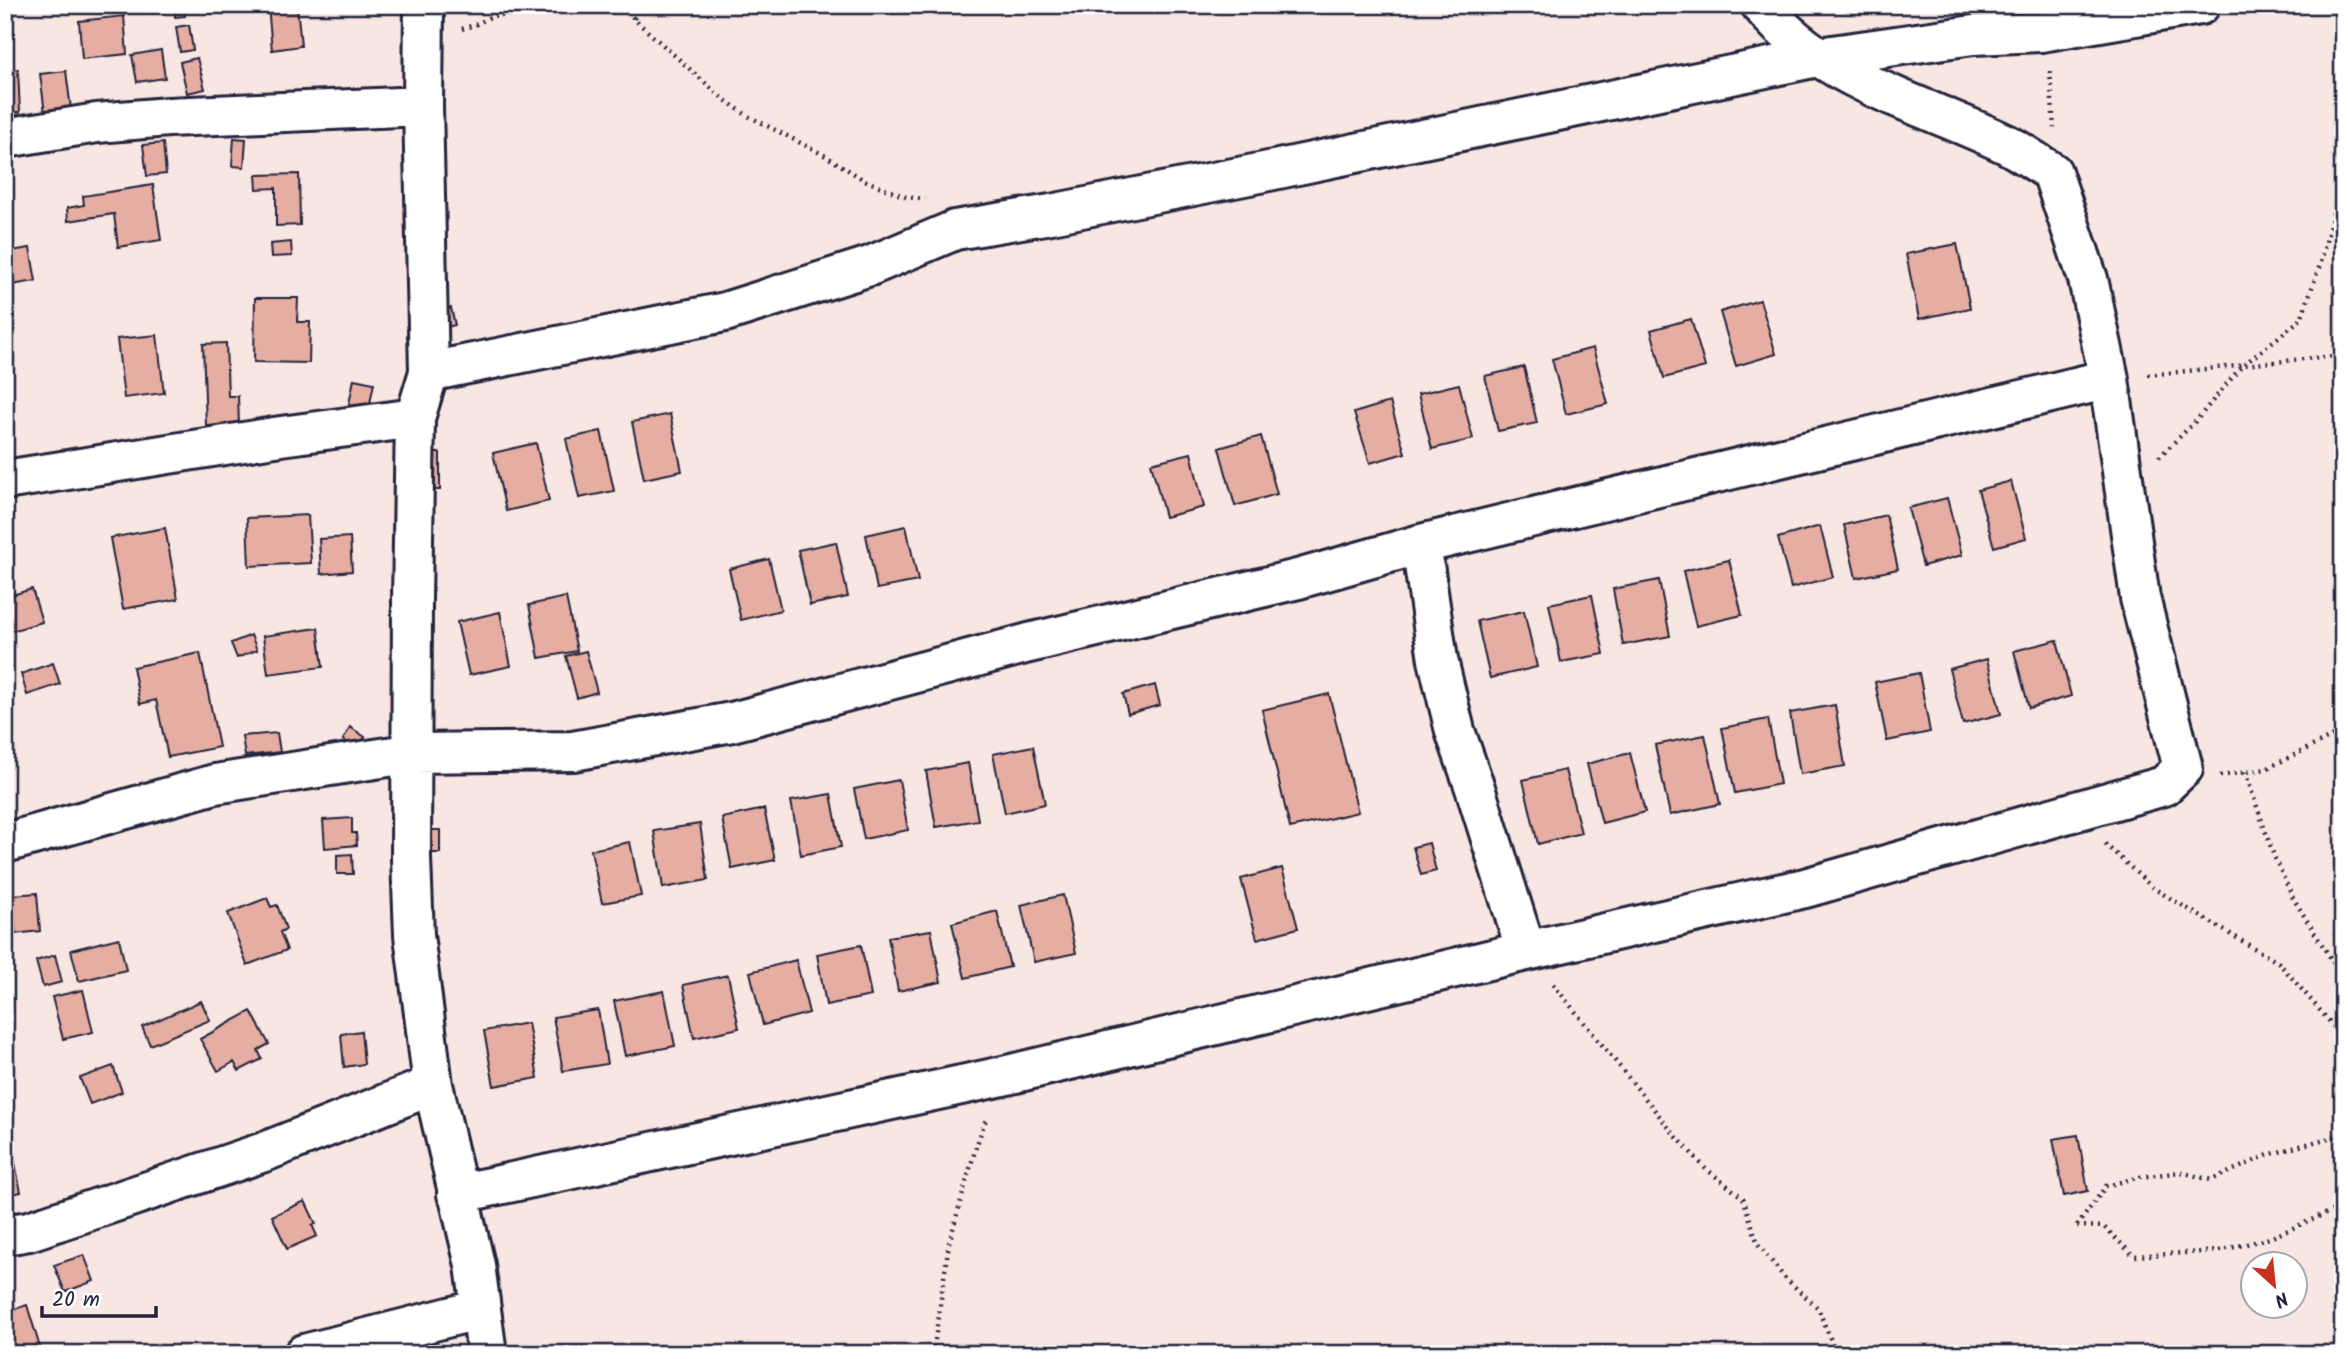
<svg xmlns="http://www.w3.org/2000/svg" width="2348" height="1359" font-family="Kalam,sans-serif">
	<rect width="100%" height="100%" fill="#f8e6e3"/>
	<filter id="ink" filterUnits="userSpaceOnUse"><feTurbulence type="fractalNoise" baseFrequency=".0143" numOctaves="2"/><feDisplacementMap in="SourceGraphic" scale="14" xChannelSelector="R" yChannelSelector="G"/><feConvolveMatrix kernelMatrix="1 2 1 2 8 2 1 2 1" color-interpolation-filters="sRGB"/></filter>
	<g filter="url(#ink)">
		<path fill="#e6ada2" stroke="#22223b" stroke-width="2" d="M174 5H184L185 16 175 17Z
			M268 5H297L301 46 272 50Z
			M124 16 127 54 82 59 79 21Z
			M189 25 193 50 180 52 176 27Z
			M161 50 165 78 137 82 132 55Z
			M197 58 205 89 187 93 180 62Z
			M18 69 20 112H5V70Z
			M66 71 71 109 45 113 40 74Z
			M234 138 246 139 244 167 232 166Z
			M163 143 166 174 147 176 143 145Z
			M299 174 300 225 276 226V188L257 189 256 175Z
			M153 185 161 240 118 247 114 214 68 221 67 208 84 205 83 196Z
			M291 242 292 256 271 257 270 244Z
			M1957 244 1970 308 1919 319 1906 254Z
			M30 248 36 281 5 286V252Z
			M255 298H298L297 322H310L309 363 254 362Z
			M1760 300 1776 354 1736 366 1720 312Z
			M451 308 455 325 443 328 439 310Z
			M1691 319 1705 367 1664 378 1651 330Z
			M157 335 164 393 124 398 117 339Z
			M226 343 228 396H238L239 425 206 426 203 344Z
			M1593 348 1608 404 1566 414 1552 359Z
			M1524 367 1537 423 1498 431 1485 376Z
			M354 379 374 383 367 418 347 414Z
			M1459 384 1473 439 1432 449 1418 394Z
			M1390 402 1405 453 1370 463 1354 413Z
			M670 414 682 471 644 479 632 422Z
			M601 431 614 491 579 498 566 439Z
			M1261 436 1277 494 1235 506 1219 448Z
			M536 443 549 501 506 511 493 453Z
			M424 453H440V490H425Z
			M1191 453 1204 507 1165 517 1151 463Z
			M2011 481 2026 538 1994 547 1978 490Z
			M1947 498 1962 555 1923 566 1908 508Z
			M308 515 311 563 249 566 247 518Z
			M1886 515 1898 569 1856 578 1844 525Z
			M906 526 918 581 877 589 866 535Z
			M1820 526 1833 577 1791 588 1778 538Z
			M165 528 178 599 123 609 110 538Z
			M350 537 352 571 321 574 319 539Z
			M836 542 848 597 810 605 798 550Z
			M769 559 781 610 741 620 729 569Z
			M1729 560 1742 615 1696 626 1683 571Z
			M1659 580 1670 636 1623 645 1613 589Z
			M32 589 42 622 5 633V597Z
			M1592 595 1604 654 1561 662 1549 604Z
			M566 597 577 651 539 658 529 605Z
			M1524 611 1537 667 1490 678 1477 621Z
			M500 612 511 666 469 675 457 622Z
			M318 628 323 667 268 674 263 636Z
			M251 635 257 650 237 658 231 643Z
			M2057 640 2071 696 2029 708 2014 651Z
			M586 651 597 692 577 698 566 656Z
			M200 653 219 747 168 757 156 700 140 704 133 667Z
			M1987 659 2001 714 1963 724 1949 669Z
			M53 663 60 684 27 695 21 674Z
			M1919 673 1930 732 1887 741 1875 682Z
			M1155 685 1160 705 1128 714 1123 694Z
			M1329 694 1358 812 1290 828 1262 710Z
			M1835 705 1845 766 1800 774 1790 713Z
			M1768 719 1780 784 1735 793 1722 728Z
			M350 727 365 737 358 749 343 740Z
			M277 733 280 752 245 756 242 736Z
			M1705 735 1720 804 1670 815 1655 745Z
			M1033 746 1045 804 1005 813 993 754Z
			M1630 753 1645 812 1602 823 1587 764Z
			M968 763 978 820 936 827 926 771Z
			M1565 770 1581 833 1538 844 1523 780Z
			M899 780 908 830 864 839 854 789Z
			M831 794 841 847 801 855 791 801Z
			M764 809 775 860 732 869 722 818Z
			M352 818V833H356L357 845 325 848 323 820Z
			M700 824 708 880 663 888 654 831Z
			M413 830H440V853H413Z
			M630 842 641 896 602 903 591 850Z
			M1429 843 1436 871 1421 875 1413 847Z
			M352 854 353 874H337V855Z
			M1282 868 1298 928 1257 939 1241 879Z
			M37 893 40 931 15 934 12 895Z
			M1063 895 1076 953 1034 962 1021 905Z
			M267 898 271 907 277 905 286 929 280 932 287 950 247 965 228 913Z
			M997 911 1010 967 965 978 952 923Z
			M931 930 941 982 898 991 888 937Z
			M119 938 126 970 79 981 71 950Z
			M861 945 871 996 826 1005 817 954Z
			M55 955 62 982 43 987 36 961Z
			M796 960 809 1013 763 1025 750 972Z
			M728 975 739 1028 694 1038 683 985Z
			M83 990 93 1032 63 1039 52 997Z
			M664 991 675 1046 625 1056 614 1001Z
			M201 1001 210 1020 150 1045 142 1027Z
			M598 1010 607 1064 563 1071 553 1017Z
			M251 1011 269 1044 258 1050 262 1059 239 1071 234 1062 218 1071 200 1039Z
			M528 1023 538 1078 494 1086 484 1031Z
			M361 1031 364 1064 344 1067 341 1034Z
			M113 1066 122 1092 90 1104 80 1078Z
			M2078 1135 2088 1191 2064 1196 2053 1139Z
			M12 1149 21 1192 5 1196V1150Z
			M305 1201 316 1224 312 1225 317 1236 287 1249 272 1216Z
			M84 1255 94 1281 65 1292 54 1265Z
			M27 1305 42 1354H5V1312Z"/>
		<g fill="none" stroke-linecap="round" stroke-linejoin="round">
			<defs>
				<path id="minor" d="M424 5 423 106 429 372 415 418 412 601 411 858 414 935 433 1085 475 1265 487 1354
					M5 138 97 123 168 117 423 106
					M429 372 725 312 870 266 955 230 1051 214 1259 173 1818 57 1973 35 2041 32 2200 5
					M5 480 281 436 415 418
					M1421 544 1438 660 1455 731 1475 788 1526 951
					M5 843 215 784 413 753 573 751 732 722 1029 643 1298 579 1421 544 2109 379
					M457 1194 1003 1076 1526 951 1805 888 2164 786 2183 768 2140 598 2109 379 2088 279 2052 172C2037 163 2022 152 2006 144 1922 103 1822 81 1761 5
					M5 1235 29 1231 264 1152 433 1085
					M304 1354 481 1309"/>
			</defs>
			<use href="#minor" stroke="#22223b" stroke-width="44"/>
			<path stroke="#22223b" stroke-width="4.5" stroke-dasharray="2 5" stroke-linecap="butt" d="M624 5 634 19 722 98 748 116 826 156 864 180 906 197 925 199
				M634 19 639 5
				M462 29 477 24 492 16 523 14 527 5
				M2050 71 2054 128
				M2148 375 2343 355
				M2159 457 2194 423 2241 367 2301 319 2321 262 2343 173
				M2245 772 2274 856 2293 898 2343 978
				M2220 776 2266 769 2343 731
				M2105 844 2153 888 2279 963 2343 1037
				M1553 984 1674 1134 1705 1168 1743 1198 1758 1244 1784 1277 1818 1308 1834 1348 1840 1354
				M2077 1226 2106 1186 2140 1177 2181 1172 2211 1180 2268 1155 2343 1134
				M2077 1226 2104 1227 2134 1256 2219 1251 2270 1238 2343 1206
				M933 1354 949 1243 976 1147 986 1119"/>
			<use href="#minor" stroke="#fff" stroke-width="38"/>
		</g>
	</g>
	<rect width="2348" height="1359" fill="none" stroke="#fff" stroke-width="28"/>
	<rect x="14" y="14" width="2320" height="1331" fill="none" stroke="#22223b" stroke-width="2.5" filter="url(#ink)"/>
	<g transform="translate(2274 1285) rotate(153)"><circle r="33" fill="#ffffff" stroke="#a7a7b1" stroke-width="2"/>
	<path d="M0-5L12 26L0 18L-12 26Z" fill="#c8321e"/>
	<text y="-10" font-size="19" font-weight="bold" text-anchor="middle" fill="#22223b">N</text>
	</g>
	<path d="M42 1306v10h114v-10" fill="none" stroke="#22223b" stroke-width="3.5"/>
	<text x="52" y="1306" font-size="21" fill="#22223b" stroke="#ffffff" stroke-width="5" paint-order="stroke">20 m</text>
</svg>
